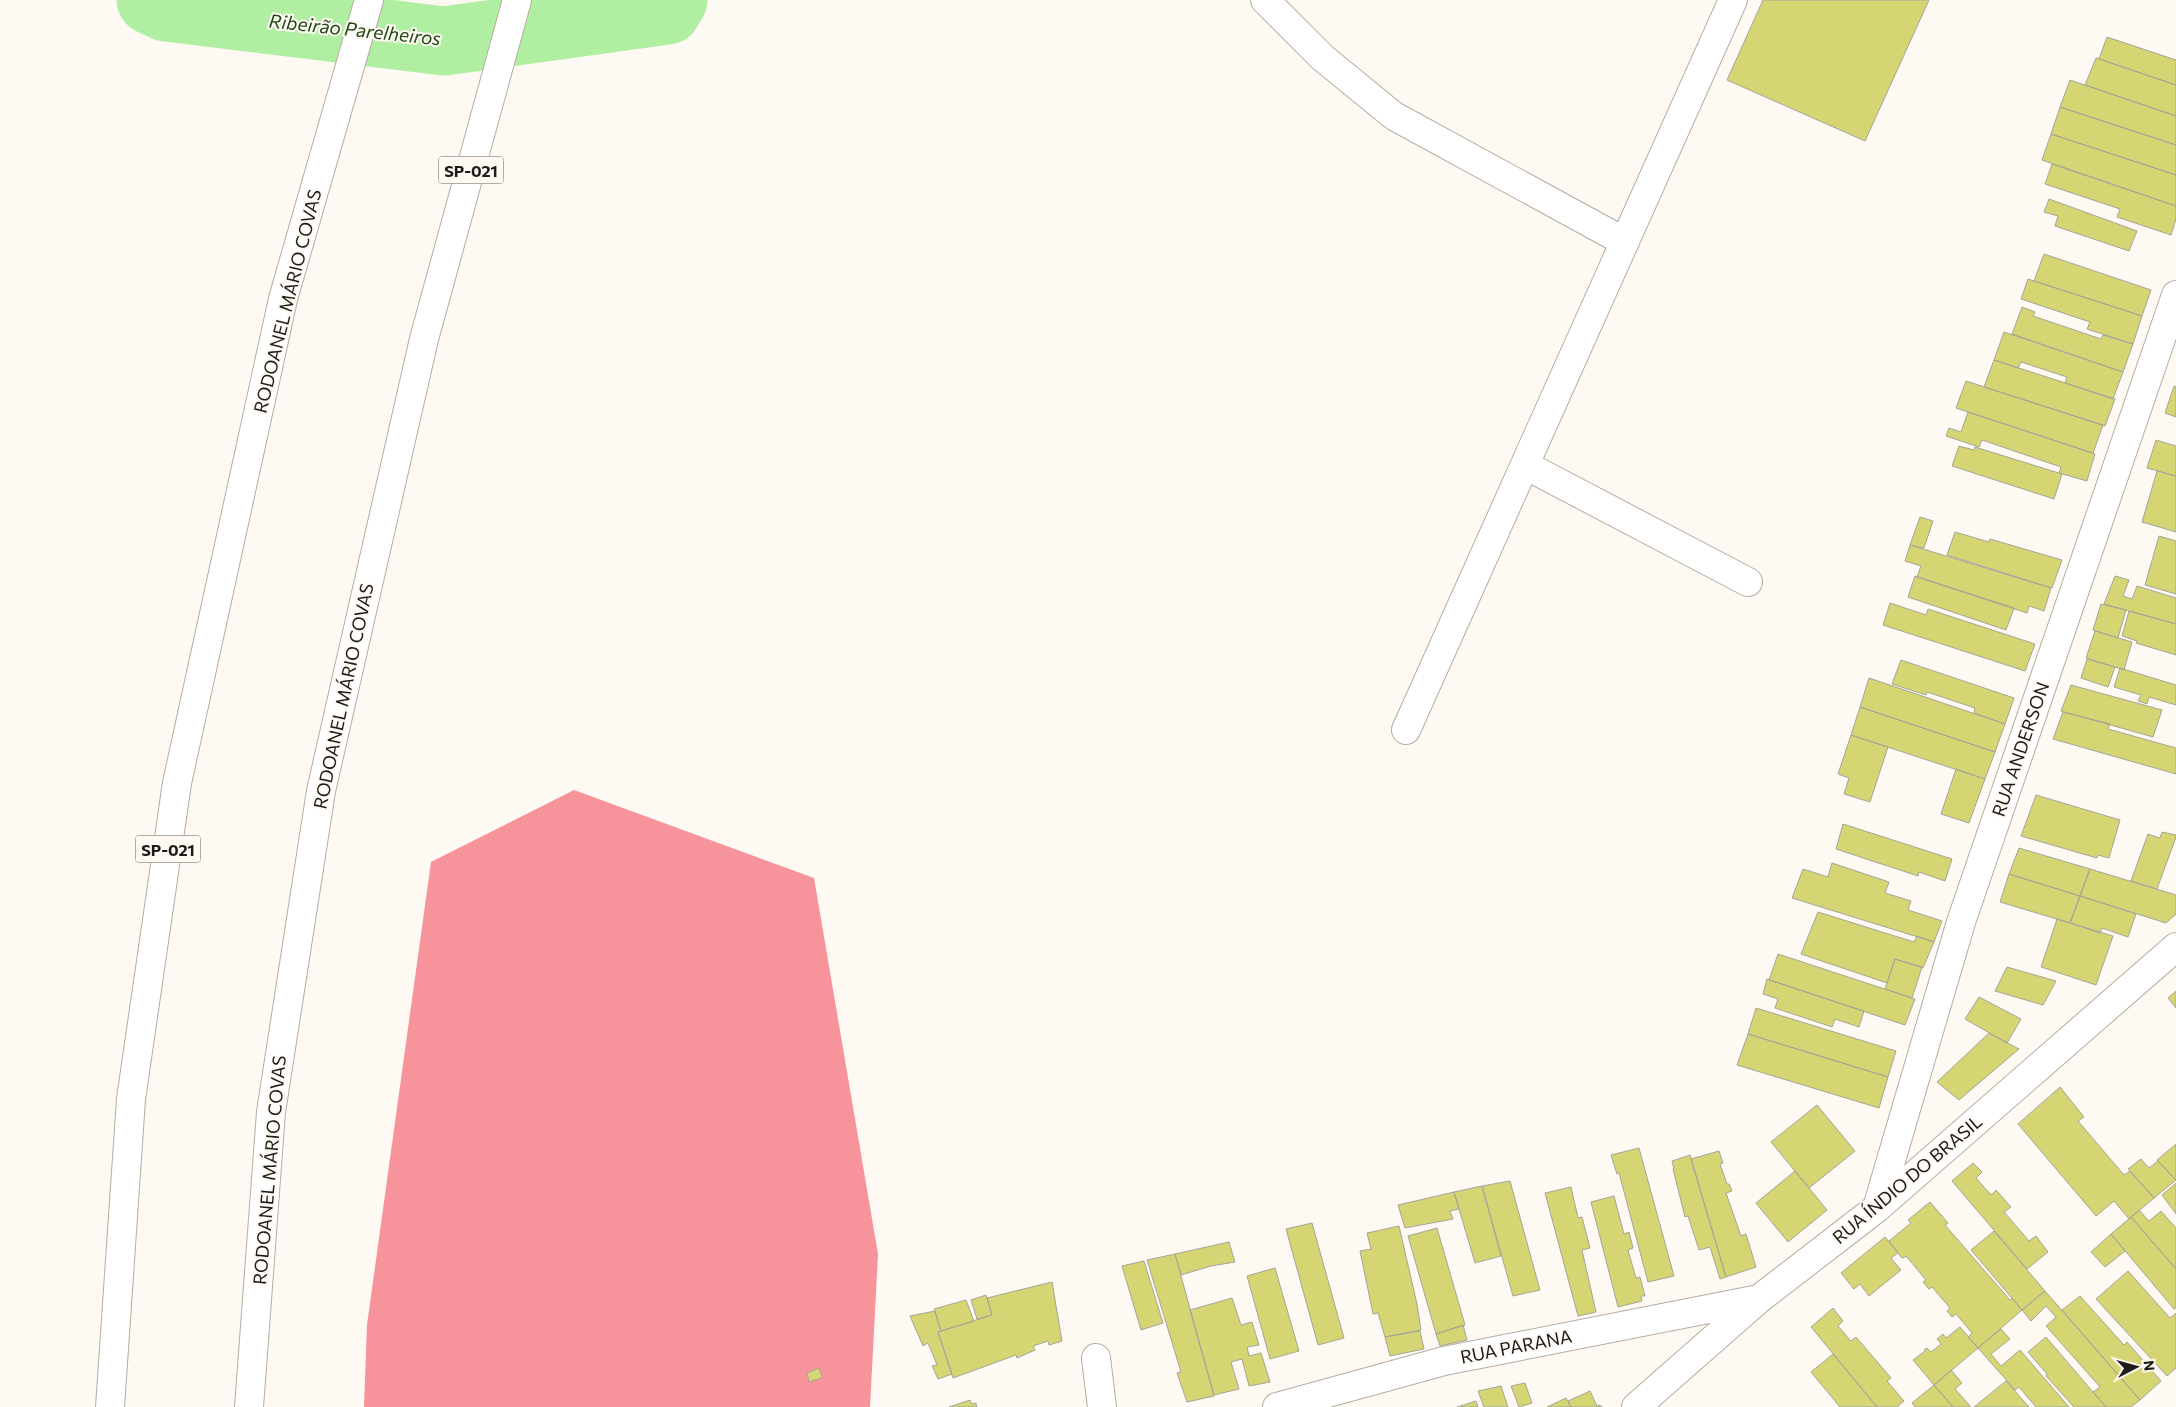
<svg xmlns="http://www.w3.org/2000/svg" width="2176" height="1407" font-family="Commissioner,sans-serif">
	<rect width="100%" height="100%" fill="#fef9f3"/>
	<path fill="#f7939b" d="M574 790 814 878 878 1254 870 1407H364L367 1325 431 862Z"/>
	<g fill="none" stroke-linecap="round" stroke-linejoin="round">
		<path stroke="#b0efa2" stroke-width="69" d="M151 0 166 7 444 41 667 10 673 0"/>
	</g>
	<path fill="#d5d574" stroke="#a5a599" d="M1763 0H1929L1865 141 1727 80Z
		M2107 37 2176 60V85L2099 59Z
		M2096 58 2176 85V116L2085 85Z
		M2070 80 2176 116V145L2060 107Z
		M2060 107 2176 145V175L2051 134Z
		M2051 134 2176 175V206L2042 160Z
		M2052 164 2176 206V219L2171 235 2117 217 2120 209 2045 184Z
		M2049 199 2137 231 2129 251 2055 226 2058 216 2044 212Z
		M2044 254 2151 290 2142 316 2034 281Z
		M2028 279 2142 316 2133 344 2087 329 2090 322 2021 299Z
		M2022 307 2035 312 2033 316 2101 339 2103 335 2133 344 2123 372 2012 334Z
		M2004 332 2123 372 2113 399 2065 383 2067 377 2021 362 2018 368 1994 360Z
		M1994 360 2115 399 2105 426 1984 387Z
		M1966 381 2103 425 2093 453 1956 408Z
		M2174 386 2176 387V417L2165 413Z
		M1968 412 2095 454 2087 481 2059 473 2061 467 1982 440 1979 447 1946 436 1949 428 1961 432Z
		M2156 440 2176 446V476L2147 468Z
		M1959 446 1974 450 1975 447 2062 474 2054 499 1952 466Z
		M2157 471 2176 476V532L2142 522Z
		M1920 517 1933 521 1924 548 1910 545Z
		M1955 532 1989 542 1990 539 2062 560 2052 588 1947 555Z
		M2159 536 2176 541V594L2145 585Z
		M1910 545 2051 588 2044 611 2029 606 2027 613 1917 577 1921 566 1905 561Z
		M1915 576 2014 608 2006 630 1908 597Z
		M2115 576 2129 580 2123 596 2132 599 2137 586 2176 598V624L2104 604Z
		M1890 603 1926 615 1928 609 2035 644 2025 671 1883 625Z
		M2101 604 2126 610 2118 638 2093 630Z
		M2129 611 2176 624V655L2136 643 2137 641 2122 636Z
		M2095 631 2132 642 2124 670 2086 658Z
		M2087 659 2115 667 2108 687 2081 678Z
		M1901 660 2014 698 2005 724 1974 713 1975 708 1927 692 1926 695 1892 684Z
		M2120 668 2176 685V705L2149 697 2147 704 2138 701 2141 695 2114 687Z
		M1869 678 2005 724 1995 752 1860 707Z
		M2071 685 2162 710 2153 737 2061 711Z
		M1860 707 1995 752 1985 779 1851 735Z
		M2063 712 2110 724 2108 729 2176 748V774L2053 739Z
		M1851 735 1888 747 1870 802 1844 794 1849 778 1838 774Z
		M1956 769 1985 779 1969 823 1941 814Z
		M2036 795 2120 820 2109 858 2098 855 2097 858 2021 836Z
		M1843 824 1952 859 1945 881 1919 872 1918 876 1836 849Z
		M2162 832 2176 835V837L2157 889 2131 881 2148 834 2160 838Z
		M2019 848 2090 869 2080 896 2009 874Z
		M1832 863 1889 882 1885 893 1911 901 1908 910 1942 921 1934 942 1792 898 1803 869 1828 877Z
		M2090 869 2176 895V914L2166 923 2080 896Z
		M2009 874 2080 896 2070 923 2000 902Z
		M2080 896 2136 914 2128 937 2102 928 2100 933 2070 923Z
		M1818 912 1914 942 1917 936 1934 942 1923 968 1895 959 1887 983 1801 954Z
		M2057 919 2113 936 2096 985 2041 967Z
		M1778 954 1915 999 1905 1025 1769 980Z
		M1895 959 1922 967 1912 998 1885 989Z
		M2007 967 2056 981 2043 1005 1995 991Z
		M1767 979 1864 1011 1859 1027 1835 1019 1832 1027 1775 1008 1778 999 1763 994Z
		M2176 991V1008L2168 998Z
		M1979 997 2021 1019 2007 1043 1965 1019Z
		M1756 1008 1896 1051 1888 1077 1748 1034Z
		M1989 1033 2019 1049 1959 1100 1937 1082Z
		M1748 1034 1888 1077 1879 1108 1737 1065Z
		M2060 1087 2084 1117 2078 1121 2124 1175 2130 1171 2154 1198 2129 1219 2114 1201 2096 1216 2018 1124Z
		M1817 1105 1855 1151 1809 1188 1771 1142Z
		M2176 1144V1180L2157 1160Z
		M1639 1148 1674 1276 1648 1282 1619 1173 1617 1174 1611 1155Z
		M1719 1151 1723 1163 1720 1164 1727 1184H1729L1732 1191 1726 1193 1741 1236 1746 1234 1756 1267 1726 1277 1691 1159Z
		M1690 1155 1726 1277 1720 1279 1710 1247 1699 1250 1688 1216 1685 1217 1673 1169H1674L1672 1161Z
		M2141 1159 2149 1168 2158 1161 2176 1180 2154 1198 2128 1169Z
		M1973 1163 1982 1172 1976 1178 1991 1195 1996 1190 2011 1207 2004 1212 2029 1241 2036 1236 2048 1252 2027 1269 1952 1181Z
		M1795 1171 1827 1210 1788 1242 1756 1203Z
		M1510 1181 1540 1290 1513 1296 1482 1186Z
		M2176 1183V1214L2162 1195Z
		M1482 1186 1501 1256 1475 1263 1454 1192Z
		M1571 1187 1578 1218 1582 1217 1590 1248 1582 1250 1596 1312 1578 1316 1545 1193Z
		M1454 1192 1459 1209 1450 1211 1453 1219 1405 1228 1398 1205Z
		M1614 1196 1624 1234 1629 1232 1633 1248 1628 1250 1636 1278 1640 1277 1645 1296H1641L1642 1301 1618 1307 1591 1202Z
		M1930 1202 1948 1223 1945 1225 2010 1300 2012 1298 2022 1310 1978 1348 1968 1337 1972 1333 1956 1314 1952 1317 1947 1311 1950 1308 1932 1287 1929 1289 1923 1282 1926 1280 1906 1256 1903 1258 1901 1257 1889 1241 1911 1223 1908 1220Z
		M2139 1210 2149 1221 2161 1211 2176 1228V1269L2131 1217Z
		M2131 1217 2176 1269V1308L2174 1309 2111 1234Z
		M1312 1223 1344 1338 1318 1345 1286 1229Z
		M1399 1226 1417 1304 1421 1330 1385 1337 1378 1313 1373 1314 1360 1251 1371 1249 1367 1233Z
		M1437 1228 1465 1325 1436 1334 1408 1236Z
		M1994 1231 2045 1291 2022 1310 1971 1250Z
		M2111 1234 2125 1251 2105 1267 2091 1252Z
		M1885 1237 1898 1253 1891 1258 1901 1270 1869 1296 1860 1284 1854 1289 1841 1273Z
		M1229 1242 1235 1262 1211 1266 1181 1275 1175 1254Z
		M1175 1254 1214 1396 1187 1402 1177 1373 1181 1372 1147 1260Z
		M1144 1261 1163 1323 1141 1330 1122 1266Z
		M1275 1268 1299 1351 1270 1359 1247 1276Z
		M2128 1271 2170 1318 2176 1313V1368L2167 1376 2096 1299Z
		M1052 1282 1062 1341 1049 1345 1048 1341 1033 1346 1035 1350 1017 1358 1016 1355 953 1378 938 1332 992 1315 987 1298Z
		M2045 1291 2140 1400 2131 1407H2106L2093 1392 2100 1387 2046 1326 2056 1317 2046 1306 2031 1321 2022 1310Z
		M986 1295 992 1315 977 1319 971 1300Z
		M2080 1296 2124 1345 2127 1342 2161 1381 2140 1400 2062 1310Z
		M1232 1298 1241 1325 1252 1322 1259 1345 1247 1347 1249 1356 1261 1353 1270 1382 1249 1386 1242 1359 1231 1362 1239 1389 1214 1395 1190 1310Z
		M966 1300 974 1321 941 1331 934 1309Z
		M1833 1308 1843 1321 1838 1326 1851 1341 1856 1337 1891 1378 1887 1381 1904 1401 1897 1407H1877L1811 1327Z
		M935 1311 941 1331 938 1332 952 1374 938 1379 932 1366 937 1365 928 1343 923 1346 910 1316Z
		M1463 1325 1467 1340 1440 1346 1436 1334Z
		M1960 1327 1978 1348 1934 1385 1913 1360 1925 1351 1924 1350 1927 1348 1931 1352 1941 1344 1937 1339 1943 1334 1946 1338Z
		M2001 1329 2010 1339 1991 1354 2001 1366 2020 1350 2069 1407H2036L2019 1387 2015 1390 1978 1348Z
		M1420 1331 1424 1349 1390 1356 1385 1337Z
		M2046 1337 2093 1392 2106 1407H2074L2046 1376 2047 1374 2028 1352Z
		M1833 1354 1877 1407H1840L1811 1372Z
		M819 1368 822 1378 809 1382 807 1373Z
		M1951 1370 1962 1383 1955 1389 1971 1407H1953L1934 1385Z
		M2006 1381 2029 1407H1974Z
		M1525 1383 1532 1403 1519 1407 1511 1386Z
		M1934 1385 1953 1407H1915L1912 1403Z
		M1501 1386 1508 1407H1484L1478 1391Z
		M1590 1391 1597 1406 1600 1405 1602 1407H1571L1568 1401Z
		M1566 1398 1571 1407H1547Z
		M970 1400 972 1404 976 1403 977 1407H949Z
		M1476 1401 1478 1407H1457Z"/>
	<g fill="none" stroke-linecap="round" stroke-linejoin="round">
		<defs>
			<path id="minor" d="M1265 0 1323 58 1394 116 1625 242
				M1525 465 1748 582
				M1406 730 1733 0
				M1877 1208 1961 922 2176 295
				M1096 1358 1102 1407
				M1277 1407 1444 1361 1759 1299
				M1636 1407 1759 1299 1877 1208 2176 947"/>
			<path id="motorway" d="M110 1407 131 1099 177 783 283 299 369 0
				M249 1407 271 1112 321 791 424 339 517 0"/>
		</defs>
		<use href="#minor" stroke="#b5ada3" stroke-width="30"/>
		<use href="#motorway" stroke="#b5ada3" stroke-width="30"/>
		<use href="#minor" stroke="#fff" stroke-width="28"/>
		<use href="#motorway" stroke="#fff" stroke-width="28"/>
	</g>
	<g text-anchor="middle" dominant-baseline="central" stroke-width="4" stroke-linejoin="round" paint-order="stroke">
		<g fill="#fef9f3" stroke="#615e5a" stroke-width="1">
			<rect x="438.5" y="156.5" width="65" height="27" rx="4"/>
			<rect x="135.5" y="835.5" width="65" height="27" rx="4"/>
		</g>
		<g font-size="16" font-weight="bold" fill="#1e1c18">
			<text x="471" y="170">SP-021</text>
			<text x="168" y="849">SP-021</text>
		</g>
		<g font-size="18" fill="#1e1c18" stroke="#fef9f3">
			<text transform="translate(287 301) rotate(-76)">RODOANEL MÁRIO COVAS</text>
			<text transform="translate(343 696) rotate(-78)">RODOANEL MÁRIO COVAS</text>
			<text transform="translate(2020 749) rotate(-71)">RUA ANDERSON</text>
			<text transform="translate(269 1170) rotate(-85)">RODOANEL MÁRIO COVAS</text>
			<text transform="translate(1907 1179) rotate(-40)">RUA ÍNDIO DO BRASIL</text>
			<text transform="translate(1516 1346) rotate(-11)">RUA PARANA</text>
		</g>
		<g font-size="19" font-style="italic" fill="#1e4715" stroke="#fef9f3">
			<text transform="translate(355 29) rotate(6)">Ribeirão Parelheiros</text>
		</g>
	</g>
	<g transform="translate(2136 1367) rotate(84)" stroke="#fef9f3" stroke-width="4" paint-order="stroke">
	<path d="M0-4L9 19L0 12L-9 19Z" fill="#1e1c18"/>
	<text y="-8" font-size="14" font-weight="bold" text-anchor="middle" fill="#1e1c18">N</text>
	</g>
</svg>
